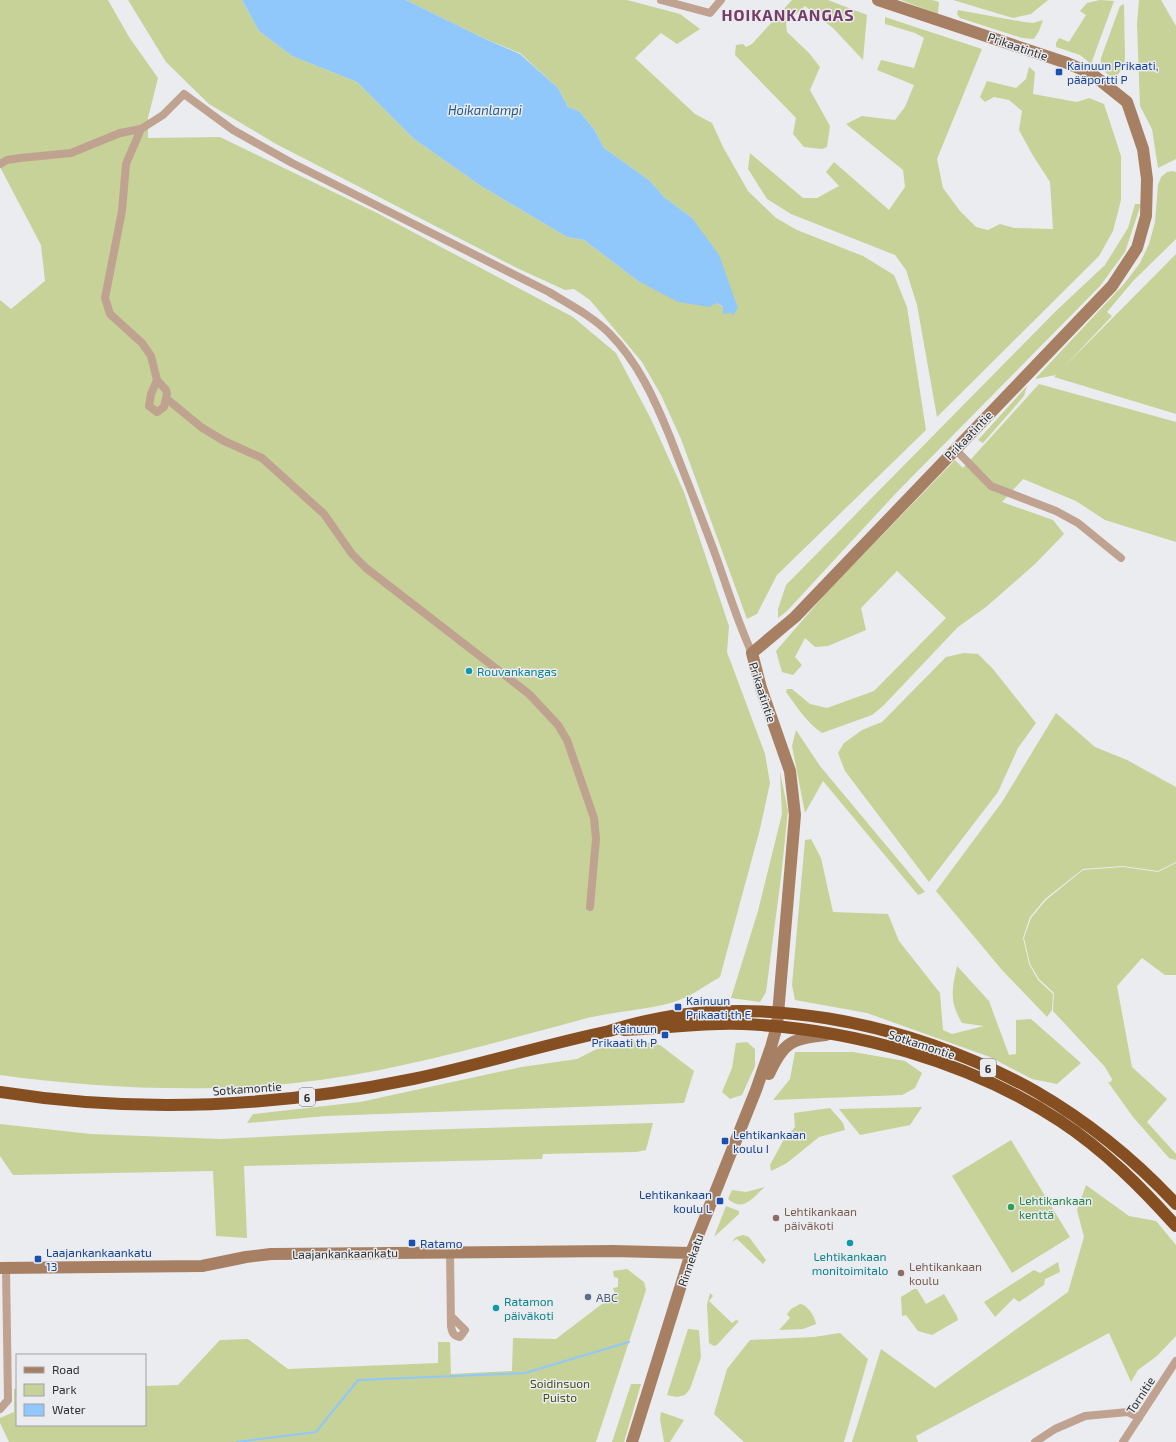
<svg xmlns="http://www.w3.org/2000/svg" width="1176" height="1442" font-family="'Exo 2',sans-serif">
	<rect width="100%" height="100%" fill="#ebecef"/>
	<path fill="#c6d297" d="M0 0H108L129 37 158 78 148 118V138L220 137 377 213 573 317 616 353 651 419 684 492 729 626 727 652 765 754 770 783 760 829 720 977C706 985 690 997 674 1002 644 1011 611 1011 580 1020 486 1045 392 1073 295 1083 202 1093 93 1088 0 1075V300L11 309 45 281 41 245 0 167Z
		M128 0H242L259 31 292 56 357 82 414 139 481 186 567 237 584 240 638 281 717 303 730 313 692 218 664 197 649 180 604 148 594 129 579 111 568 107 558 88 520 53 483 38 406 0H627L680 14 700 29 677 44 661 33 635 58 695 114 712 123 723 147 748 191 776 218 797 230 863 256 894 275 907 307 926 430 777 575 757 614 747 619 681 439 661 395 642 362 590 300 574 289 565 290 517 268 276 144 209 104 166 62Z
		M792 0H828L867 15 863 60 833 28 805 6 786 23 787 32 809 53 820 67 810 90 830 126 827 147 822 149 804 147 793 134 796 118 735 55 736 45 743 44 746 47 752 44Z
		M901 0H932L939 2 938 14Z
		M953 0H1048L1031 14 1013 18Z
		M1100 0 1114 1 1091 64 1080 55 1056 47V43L1059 38 1069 42 1086 15 1080 11 1087 3Z
		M1139 0H1161L1176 26V159L1158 168 1152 129 1140 106 1137 24Z
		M1124 4 1125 57 1124 66 1117 76 1113 78C1103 71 1100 70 1101 58L1120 6Z
		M958 10 1024 22 1033 23 1043 20 1039 31 1034 39 1022 38 960 18 957 14Z
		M885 17 982 49 937 159 943 188 960 211 976 227 988 230 1000 224 1014 228 1053 229 1050 182 1032 154 1019 130 1022 111 1009 100 994 97 985 102 980 97 987 81 1016 88 1026 79 1029 67 1035 72 1033 94 1077 102 1089 98 1104 104 1121 156V200L1113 231 1099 256 937 417 917 305 906 270 895 255 791 214 767 199 748 169 750 153 803 198H817L839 186 826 172 834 162 889 210 905 187 903 170 846 124 862 116 895 120 905 107 914 85 877 70 881 60 914 68 924 38 915 33 885 24Z
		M1173 171 1176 172V239L1133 281 1107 312 1112 316 1063 368 1176 254V414L1054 377 1056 375 1035 379 1124 284 1140 263 1149 244 1155 222 1158 185 1161 177 1167 172Z
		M1135 204H1141L1125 252 1100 286 897 492 787 611 778 618V609L786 585 1057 310 1105 265 1128 228Z
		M1039 384 1176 422V542L1105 520 1076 501 1023 479 1002 502 1053 520 1064 534 1035 564 986 607 958 627 883 706 872 715 822 733C807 723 797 707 786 692L787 689H792L810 704 827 708 874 691 946 618 897 571 861 608 866 630 828 646 815 647 805 638 795 657 802 665 793 675 782 672 776 651 827 592 955 460 963 468Z
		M1027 386 1024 396 983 443 978 440Z
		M964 653 978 654 993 669 1036 723 1018 748 998 792 929 882 845 771 838 753 844 743 862 730 882 722 946 657Z
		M1056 713 1095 747 1127 760 1176 787V862L1158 871 1123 866 1083 869 1045 899 1030 917 1023 938 1029 964 1038 980 1053 994 1052 1010 1047 1017 1002 970 936 891 1002 802Z
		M796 730 820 766 925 892 918 895 823 781 805 813 792 746Z
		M780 772 788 811 781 877 766 992 760 1002 731 998 758 911 782 814Z
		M811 839 821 858 833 912 888 914 899 941 940 993 943 1030 952 1034 984 1026 962 1023C949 1001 952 990 957 966L989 1001 1009 1055 1016 1054V1020L1031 1019 1081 1063 1057 1084 1032 1079 990 1057 867 1013 795 1000 792 985 805 840Z
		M1176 863V975H1165L1142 958 1117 986 1132 1067 1167 1099 1147 1122 1176 1154V1160L1169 1158 1133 1117 1108 1082H1111L1112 1079 1105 1067 1053 1011 1054 993 1039 979 1030 964 1024 938 1031 918 1046 900 1083 870 1123 867 1158 872Z
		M636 1040 660 1045 694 1071 684 1103 326 1116 247 1123 253 1114 360 1102 522 1067 577 1059 597 1049Z
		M747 1042 755 1049V1066L742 1095 730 1099 722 1092 732 1068 736 1043Z
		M795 1052H853L905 1061 922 1073 915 1088 902 1095 773 1100 790 1079Z
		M922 1107 910 1125 860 1135 839 1109Z
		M830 1108 843 1123 845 1130 819 1137 787 1163 771 1171 770 1165 783 1141 795 1127 794 1113Z
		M653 1123 646 1150 636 1152 543 1154 542 1159 244 1166 247 1238 216 1236 213 1171 13 1175 0 1156V1124L91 1134 220 1139 384 1131Z
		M1011 1140 1070 1237 1012 1273 952 1176Z
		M1086 1185 1129 1216 1156 1221 1176 1245V1336L1157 1356 1138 1370 1131 1382 1109 1333 916 1436 918 1442H852L881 1349 935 1388 1068 1292 1084 1237 1077 1210Z
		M765 1187C753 1197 744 1213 728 1199L732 1190 746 1192Z
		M726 1206 739 1211V1214L714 1237Z
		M743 1235 749 1237 766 1260 763 1264 737 1239 732 1242 736 1237Z
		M1058 1262 1060 1272 1045 1279 1044 1285 1019 1302 1014 1298 995 1317 984 1302 1034 1270 1040 1273Z
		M627 1269 644 1282 646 1290 596 1442H9L0 1423V1418L14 1412V1389H17V1425H145V1386L178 1385 220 1340 248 1339 288 1369 438 1363V1342H450L451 1374 512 1371 513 1338 556 1339 615 1294 613 1288 618 1287V1278L614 1277 613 1271Z
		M914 1289H917L926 1304 944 1294 957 1316 958 1320 932 1335 918 1331 906 1315 902 1316 901 1297Z
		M710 1293 713 1296 709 1301 732 1323 736 1320 739 1321 717 1345 714 1346 709 1343 707 1305Z
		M800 1304C808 1305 815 1317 816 1324L803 1329 779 1330 790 1318 787 1314 791 1309Z
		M688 1329 699 1330 701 1357 690 1389 685 1395 677 1397 667 1395Z
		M840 1333 868 1359 844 1442H744L714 1414 727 1369 750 1340 814 1337Z
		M631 1384H641L624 1442H612Z
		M661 1412 684 1420 670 1442H664L660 1419Z"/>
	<path fill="#90c8fc" d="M242 0H406L483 38 520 54 558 88 568 107 579 111 594 129 604 148 649 180 664 197 692 218 719 255 738 308 733 315 730 313 723 314V307L717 303 709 307 678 302 638 281 584 240 567 237 481 186 414 139 357 82 292 56 259 31Z"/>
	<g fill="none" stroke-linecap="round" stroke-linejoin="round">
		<path stroke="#90c8fc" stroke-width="2" d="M237 1442 316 1432 358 1380 525 1373 629 1342"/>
		<path stroke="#bfa390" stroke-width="8" d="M661 0 710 13 721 0
			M141 129 126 164 122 211 105 298 110 314 142 343 151 356 157 380 166 390 167 394 164 407 157 412 149 406 151 394 157 380
			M0 164 7 160 20 158 71 153 120 133 141 129 163 115 184 94 233 130 292 163 549 292C570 305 592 316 609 333 638 362 655 400 670 437 686 479 703 520 718 562 729 593 738 623 752 653
			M167 399 201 427 224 441 262 458 324 514 352 554 366 568 529 694 558 725 567 740 594 818 596 839 590 907
			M955 449 991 486 1056 511 1078 523 1121 558
			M450 1252 451 1326C452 1332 453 1336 460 1337L465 1330 451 1316
			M0 1409 8 1400 6 1268
			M1035 1442 1055 1429 1085 1416 1128 1412 1139 1418
			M1123 1442 1176 1361"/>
		<path stroke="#a78063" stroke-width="12" d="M769 1074C784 1041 792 1039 826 1035
			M0 1268 202 1266 246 1257 271 1254 613 1251 691 1253
			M632 1442 691 1253 756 1090 771 1047 777 1026 795 815 790 771 761 688 752 653 795 617 1112 286 1137 248 1146 216 1147 179 1143 149 1127 102 1092 74 1067 63 878 0"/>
		<path stroke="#864f22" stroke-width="12" d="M624 1030C664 1029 703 1022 743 1024 852 1029 969 1061 1060 1121 1104 1150 1141 1187 1176 1226
			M0 1092C138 1114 277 1107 413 1079 479 1065 543 1045 609 1031 746 986 911 1022 1035 1091 1087 1121 1135 1160 1176 1204"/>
	</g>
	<g fill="#1a4fb4" stroke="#ebecef" stroke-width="1.5">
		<rect x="1055" y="68" width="8" height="8" rx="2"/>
		<rect x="674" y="1003" width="8" height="8" rx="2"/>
		<rect x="661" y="1031" width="8" height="8" rx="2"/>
		<rect x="721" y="1137" width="8" height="8" rx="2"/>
		<rect x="716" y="1197" width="8" height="8" rx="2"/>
		<rect x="408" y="1239" width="8" height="8" rx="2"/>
		<rect x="34" y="1255" width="8" height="8" rx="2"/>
	</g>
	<g fill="#0f9aa8" stroke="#ebecef" stroke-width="1.5">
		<circle cx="469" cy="671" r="4"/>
		<circle cx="850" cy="1243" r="4"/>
		<circle cx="496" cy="1308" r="4"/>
	</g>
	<circle fill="#2e9e5b" stroke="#ebecef" stroke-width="1.5" cx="1011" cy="1207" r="4"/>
	<g fill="#8d6e63" stroke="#ebecef" stroke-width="1.5">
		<circle cx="776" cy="1218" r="4"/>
		<circle cx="901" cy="1273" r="4"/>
	</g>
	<circle fill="#5c6f8a" stroke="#ebecef" stroke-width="1.5" cx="588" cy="1297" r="4"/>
	<g text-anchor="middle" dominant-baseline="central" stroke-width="3" stroke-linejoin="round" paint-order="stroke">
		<g fill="#ebecef" stroke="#68686a" stroke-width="1">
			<rect x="980" y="1059" width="16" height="18" rx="3"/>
			<rect x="299" y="1088" width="16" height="18" rx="3"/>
		</g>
		<g font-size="11" font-weight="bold" fill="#303031">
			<text x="988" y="1068">6</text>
			<text x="307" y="1097">6</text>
		</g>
		<g font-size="12" fill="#303031" stroke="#ebecef">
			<text transform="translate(1018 46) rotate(19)">Prikaatintie</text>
			<text transform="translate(968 435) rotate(-46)">Prikaatintie</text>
			<text transform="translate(763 692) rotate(72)">Prikaatintie</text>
			<text transform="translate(922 1044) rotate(18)">Sotkamontie</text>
			<text transform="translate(247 1088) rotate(-4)">Sotkamontie</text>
			<text transform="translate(345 1253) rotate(-1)">Laajankankaankatu</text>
			<text transform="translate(690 1260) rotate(-71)">Rinnekatu</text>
			<text transform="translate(1140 1395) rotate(-57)">Tornitie</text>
		</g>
		<g font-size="12" fill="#164399" stroke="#ebecef" text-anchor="start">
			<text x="1067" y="65">Kainuun Prikaati,<tspan x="1067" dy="14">pääportti P</tspan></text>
			<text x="686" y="1000">Kainuun<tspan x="686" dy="14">Prikaati th E</tspan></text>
			<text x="657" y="1028" text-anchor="end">Kainuun<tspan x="657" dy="14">Prikaati th P</tspan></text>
			<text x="733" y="1134">Lehtikankaan<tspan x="733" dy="14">koulu I</tspan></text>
			<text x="712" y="1194" text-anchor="end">Lehtikankaan<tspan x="712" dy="14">koulu L</tspan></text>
			<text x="420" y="1243">Ratamo</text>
			<text x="46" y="1252">Laajankankaankatu<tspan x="46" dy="14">13</tspan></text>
		</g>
		<g font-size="12" fill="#0d838f" stroke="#ebecef" text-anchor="start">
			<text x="477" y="671">Rouvankangas</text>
			<text x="850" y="1256" text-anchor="middle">Lehtikankaan<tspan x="850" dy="14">monitoimitalo</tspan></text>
			<text x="504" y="1301">Ratamon<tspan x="504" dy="14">päiväkoti</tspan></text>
		</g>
		<g font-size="12" fill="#27864d" stroke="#ebecef" text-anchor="start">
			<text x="1019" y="1200">Lehtikankaan<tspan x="1019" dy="14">kenttä</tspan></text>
		</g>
		<g font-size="12" fill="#785e54" stroke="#ebecef" text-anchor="start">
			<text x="784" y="1211">Lehtikankaan<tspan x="784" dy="14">päiväkoti</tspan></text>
			<text x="909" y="1266">Lehtikankaan<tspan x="909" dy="14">koulu</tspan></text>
		</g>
		<g font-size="12" fill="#4e5e75" stroke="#ebecef" text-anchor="start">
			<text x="596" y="1297">ABC</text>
		</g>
		<g font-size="12" fill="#464e1a" stroke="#ebecef">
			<text x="560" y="1383">Soidinsuon<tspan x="560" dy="14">Puisto</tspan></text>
		</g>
		<g font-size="13" font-style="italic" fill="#215b8c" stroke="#ebecef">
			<text x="485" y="110">Hoikanlampi</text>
		</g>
		<g font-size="16" font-weight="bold" letter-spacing="1" fill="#763d69" stroke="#ebecef">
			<text x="788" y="14">HOIKANKANGAS</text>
		</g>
	</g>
	<rect x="16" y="1354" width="130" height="72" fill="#ebecef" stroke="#a0a1a3"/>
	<rect x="24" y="1367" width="20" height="6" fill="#a78063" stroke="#a0a1a3"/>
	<text x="52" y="1374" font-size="12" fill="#303031">Road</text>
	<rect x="24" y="1384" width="20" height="12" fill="#c6d297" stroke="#a0a1a3"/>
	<text x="52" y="1394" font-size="12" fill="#303031">Park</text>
	<rect x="24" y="1404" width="20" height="12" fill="#90c8fc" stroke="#a0a1a3"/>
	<text x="52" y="1414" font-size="12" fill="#303031">Water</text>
</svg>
